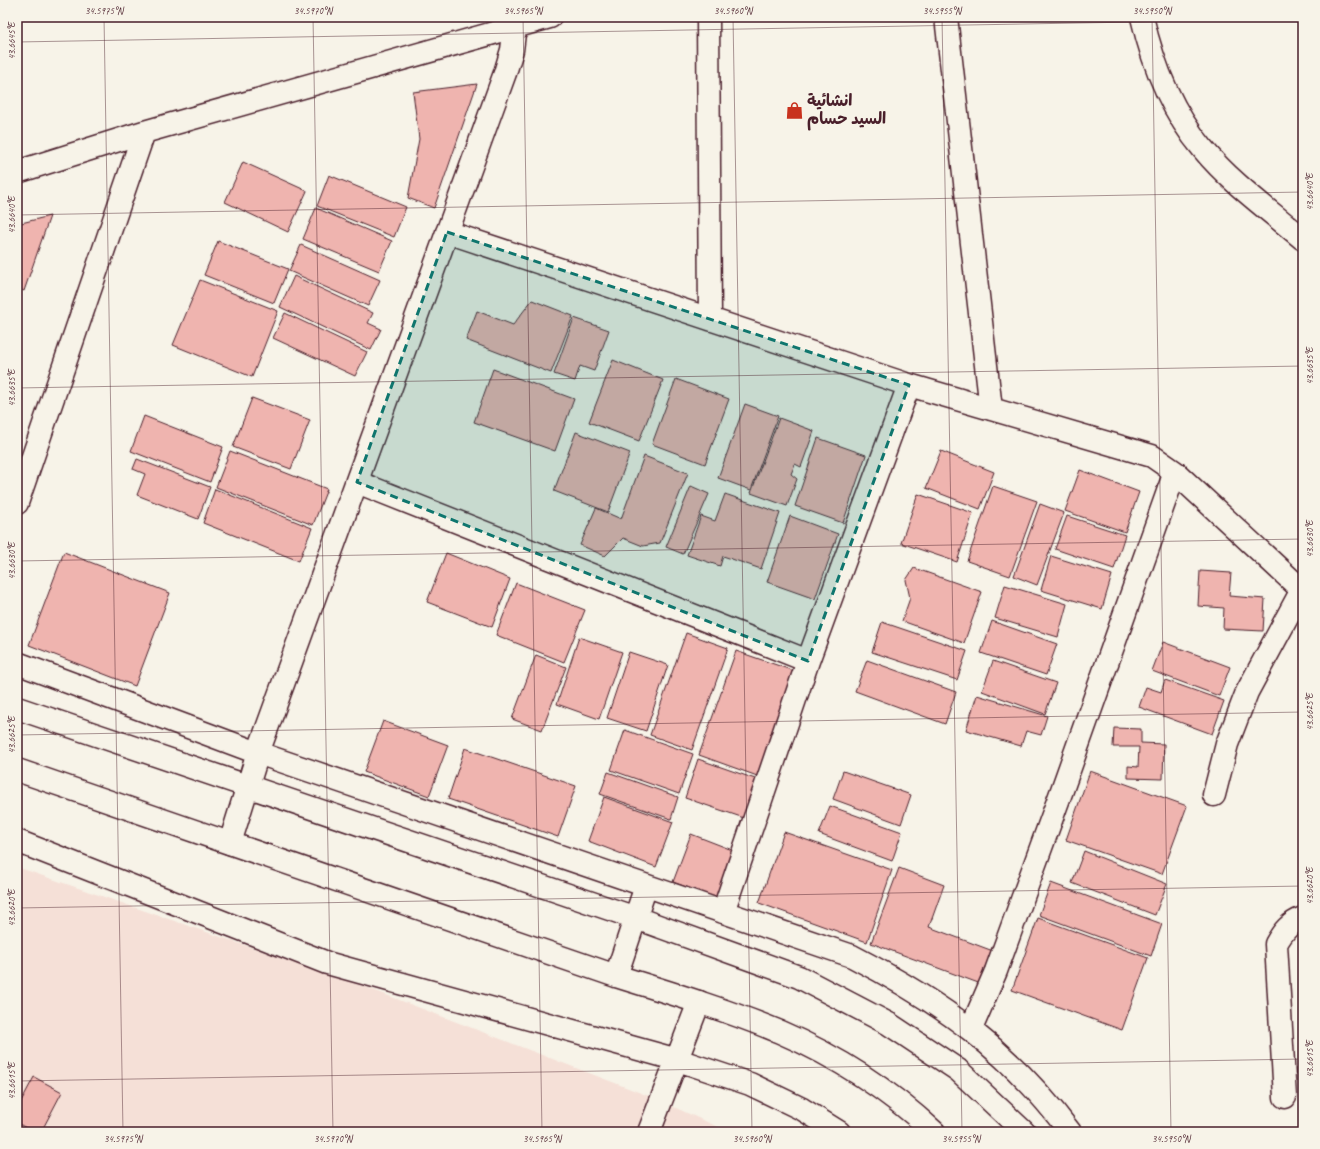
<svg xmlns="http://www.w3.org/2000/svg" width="1320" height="1149" font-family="Caveat,'Playpen Sans Arabic',sans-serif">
	<rect width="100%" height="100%" fill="#f7f3e8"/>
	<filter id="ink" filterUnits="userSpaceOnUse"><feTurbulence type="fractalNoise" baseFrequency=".025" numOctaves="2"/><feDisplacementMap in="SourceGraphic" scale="8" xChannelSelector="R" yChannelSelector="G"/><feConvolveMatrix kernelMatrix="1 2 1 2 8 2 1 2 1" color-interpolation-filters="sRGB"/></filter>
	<g filter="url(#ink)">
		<path fill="#f5e0d7" d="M17 867 355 983 654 1098 729 1132H17Z"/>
		<path fill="#efb4af" stroke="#4a1f2b" d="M477 84 434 208 408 198 419 139 413 92Z
			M243 162 307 191 288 232 225 202Z
			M329 175 406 207 394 237 317 206Z
			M316 208 392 241 379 271 303 239Z
			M50 216 24 291 17 288V224Z
			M218 241 288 269 274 303 204 275Z
			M301 245 380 280 368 306 289 271Z
			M294 276 373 313 368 323 381 329 371 350 280 307Z
			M200 280 278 311 252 377 173 345Z
			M532 300 573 316 551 373 466 340 477 311 513 325Z
			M285 313 367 352 355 376 273 338Z
			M574 318 609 330 594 371 580 366 575 381 554 374Z
			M613 360 663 380 639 441 589 422Z
			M493 369 574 399 555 451 474 422Z
			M676 379 729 399 705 464 652 444Z
			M252 398 310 420 291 469 233 447Z
			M745 404 778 416 751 490 718 478Z
			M144 416 223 447 210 482 131 451Z
			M779 418 814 431 801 467 795 464 791 474 797 479 787 506 751 493Z
			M576 432 630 453 608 512 554 491Z
			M818 438 866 455 843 523 795 506Z
			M230 451 327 489 313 525 216 487Z
			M941 451 994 472 980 509 926 488Z
			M644 456 688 473 660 543 643 546 623 538 605 556 580 545 596 508 621 519Z
			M137 459 210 487 198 519 137 495 145 474 133 469Z
			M1080 470 1139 492 1125 532 1065 511Z
			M691 486 709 494 683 554 666 547Z
			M993 486 1037 501 1010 576 967 561Z
			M215 489 312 528 299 561 203 523Z
			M725 494 780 513 761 569 723 556 720 566 687 555 701 516 715 521Z
			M918 494 973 513 957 562 901 543Z
			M1040 504 1064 513 1037 585 1014 576Z
			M790 516 838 534 815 599 767 582Z
			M1067 516 1125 535 1114 569 1055 549Z
			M64 552 170 593 135 686 29 645Z
			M446 553 510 579 492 627 427 602Z
			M1051 556 1112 575 1102 609 1041 590Z
			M914 568 982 592 964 643 902 621 910 598 906 580Z
			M1200 571 1231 573 1229 596 1265 599 1263 631 1223 629 1224 608 1198 606Z
			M516 583 585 610 564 662 496 635Z
			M1005 585 1067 604 1058 637 995 618Z
			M992 621 1057 644 1046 675 981 653Z
			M882 622 967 651 957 680 872 652Z
			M686 633 728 648 692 750 650 735Z
			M579 637 622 652 599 719 557 704Z
			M1163 642 1230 667 1219 696 1152 671Z
			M736 651 797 672 760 777 699 755Z
			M629 652 668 665 646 731 607 718Z
			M536 655 566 667 542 730 512 719Z
			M867 660 956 692 945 724 855 691Z
			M993 661 1056 683 1045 714 982 691Z
			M1165 680 1224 701 1212 734 1139 707 1146 687 1161 692Z
			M977 695 1047 716 1041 735 1026 731 1021 746 966 730Z
			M383 721 448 745 429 796 364 772Z
			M1114 728 1141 729V743L1164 744 1163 779 1128 778V766L1138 767 1139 747H1113Z
			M625 730 693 754 679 794 611 770Z
			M465 748 576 786 558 837 448 799Z
			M698 759 761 781 747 819 685 798Z
			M843 771 911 795 901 824 833 799Z
			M1090 771 1187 806 1162 874 1066 840Z
			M608 772 678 797 671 819 600 794Z
			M604 797 673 822 656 867 588 841Z
			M830 806 902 832 892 861 819 834Z
			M784 832 892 870 867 942 759 903Z
			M691 834 740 853 721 900 673 882Z
			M1084 851 1167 884 1155 915 1072 883Z
			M899 868 944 885 929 927 993 951 981 984 871 943Z
			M1051 883 1162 924 1151 956 1039 915Z
			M1038 918 1148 958 1122 1030 1012 990Z
			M34 1077 62 1092 41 1132H34L17 1123V1109Z"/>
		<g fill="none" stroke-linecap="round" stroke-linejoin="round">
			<defs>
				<path id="minor" d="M708 17 710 319
					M946 17 991 409
					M1142 17C1153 65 1171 111 1203 149 1231 183 1269 210 1303 239
					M17 172 144 132 550 17
					M447 232 909 385 1152 456 1175 472 1303 591
					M357 482 808 661
					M17 503 144 132
					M17 663 258 753 852 956C941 1002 1010 1051 1070 1132
					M1214 795 1227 744 1247 692 1303 588
					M17 841 327 963 678 1060 750 1084 802 1109 839 1132
					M230 843 258 753 505 73 512 50 516 17
					M723 912 808 661 909 385
					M971 1029 996 971 1062 790 1175 472
					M1285 1097 1276 944C1283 931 1290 923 1303 918
					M649 1132 699 1002"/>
				<path id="major" d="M17 708 636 918 799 977 889 1024 958 1070 1024 1132
					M17 770 616 976C671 993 727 1010 780 1032 836 1056 890 1091 934 1132
					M616 976 646 886"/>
			</defs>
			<use href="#minor" stroke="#4a1f2b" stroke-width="25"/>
			<use href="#major" stroke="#4a1f2b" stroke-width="25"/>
			<use href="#minor" stroke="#f7f3e8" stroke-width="22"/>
			<use href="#major" stroke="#f7f3e8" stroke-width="22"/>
		</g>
	</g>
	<path fill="#0f766e" fill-opacity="0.2" stroke="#0f766e" stroke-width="3" stroke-dasharray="8 5" stroke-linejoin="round" d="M447 232 909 385 808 661 357 482Z"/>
	<path fill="none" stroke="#4a1f2b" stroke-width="1" stroke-opacity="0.45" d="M104 17 123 1132M313 17 333 1132M523 17 542 1132M733 17 752 1132M942 17 962 1132M1152 17 1171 1132M17 42 1303 19M17 215 1303 192M17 388 1303 366M17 561 1303 539M17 735 1303 712M17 908 1303 886M17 1081 1303 1059"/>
	<defs>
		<symbol id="shop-bare" viewBox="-9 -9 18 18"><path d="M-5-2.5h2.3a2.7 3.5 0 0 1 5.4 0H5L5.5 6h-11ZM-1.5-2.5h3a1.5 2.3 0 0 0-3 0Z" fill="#c8321e" stroke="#f7f3e8" stroke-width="2.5" paint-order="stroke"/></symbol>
	</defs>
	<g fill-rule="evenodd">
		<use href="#shop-bare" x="782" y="98" width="25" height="25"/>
	</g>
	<g text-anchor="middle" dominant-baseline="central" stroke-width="4" stroke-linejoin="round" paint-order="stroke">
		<g font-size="16" font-weight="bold" fill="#4a1f2b" stroke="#f7f3e8" text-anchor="start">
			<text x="807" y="101">انشائية<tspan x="807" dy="18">السيد حسام</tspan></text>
		</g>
	</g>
	<rect width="1320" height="1149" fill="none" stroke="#f7f3e8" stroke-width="44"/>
	<rect x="22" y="22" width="1276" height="1105" fill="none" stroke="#4a1f2b" stroke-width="1.5"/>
	<g font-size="10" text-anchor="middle" fill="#4a1f2b">
		<text x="104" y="14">34.5975°N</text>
		<text x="313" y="14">34.5970°N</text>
		<text x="523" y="14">34.5965°N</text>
		<text x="733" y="14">34.5960°N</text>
		<text x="942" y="14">34.5955°N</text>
		<text x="1152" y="14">34.5950°N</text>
		<text transform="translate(11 41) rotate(-90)" y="4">43.6645°E</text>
		<text transform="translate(1309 192) rotate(-90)" y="4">43.6640°E</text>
		<text transform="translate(11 215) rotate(-90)" y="4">43.6640°E</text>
		<text transform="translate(1309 366) rotate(-90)" y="4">43.6635°E</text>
		<text transform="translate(11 388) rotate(-90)" y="4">43.6635°E</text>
		<text transform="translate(1309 539) rotate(-90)" y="4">43.6630°E</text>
		<text transform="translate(11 561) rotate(-90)" y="4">43.6630°E</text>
		<text transform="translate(1309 712) rotate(-90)" y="4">43.6625°E</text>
		<text transform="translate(11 735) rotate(-90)" y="4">43.6625°E</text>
		<text transform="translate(1309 886) rotate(-90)" y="4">43.6620°E</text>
		<text transform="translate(11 908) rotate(-90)" y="4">43.6620°E</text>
		<text transform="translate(1309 1059) rotate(-90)" y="4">43.6615°E</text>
		<text transform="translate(11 1081) rotate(-90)" y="4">43.6615°E</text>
		<text x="123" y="1142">34.5975°N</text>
		<text x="333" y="1142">34.5970°N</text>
		<text x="542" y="1142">34.5965°N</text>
		<text x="752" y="1142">34.5960°N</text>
		<text x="961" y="1142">34.5955°N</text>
		<text x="1171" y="1142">34.5950°N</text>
	</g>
</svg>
